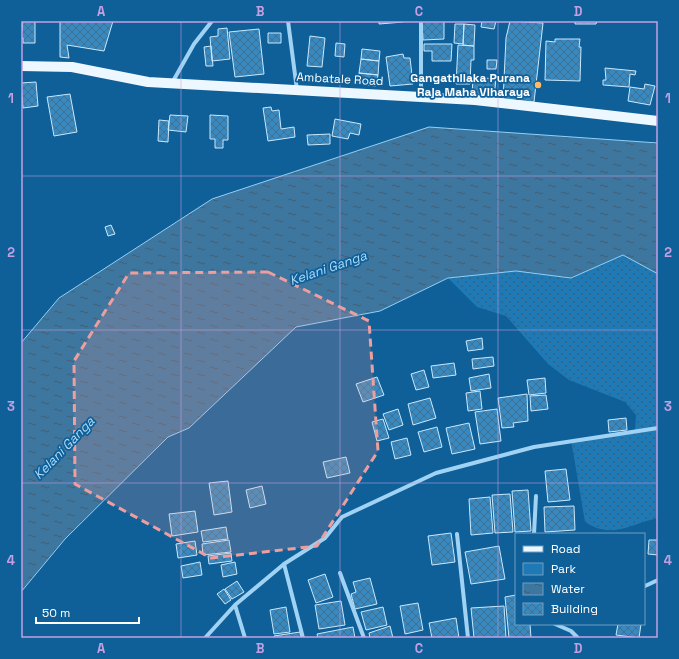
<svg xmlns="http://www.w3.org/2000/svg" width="679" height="659" font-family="'Space Grotesk',sans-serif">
	<defs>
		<pattern id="green-dots" width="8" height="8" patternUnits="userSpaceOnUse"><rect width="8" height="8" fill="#1e79b5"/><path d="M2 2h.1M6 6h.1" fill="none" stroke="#356280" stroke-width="1.8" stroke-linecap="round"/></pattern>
		<pattern id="water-ripples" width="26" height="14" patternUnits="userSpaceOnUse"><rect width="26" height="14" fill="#3d769f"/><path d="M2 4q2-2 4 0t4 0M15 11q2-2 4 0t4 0" fill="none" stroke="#455f71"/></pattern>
		<pattern id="building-cross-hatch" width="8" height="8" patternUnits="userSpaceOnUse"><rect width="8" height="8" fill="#3889c0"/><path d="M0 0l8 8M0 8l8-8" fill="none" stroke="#407192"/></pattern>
	</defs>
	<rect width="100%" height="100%" fill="#0f5f98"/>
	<path fill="url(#green-dots)" d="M623 254 658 274V518C629 524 613 540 585 522L571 440 635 431 636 415 625 402 569 380 548 364 506 316 477 307 448 278 516 271 571 278Z"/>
	<path fill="url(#water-ripples)" stroke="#91d0f8" d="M429 127 658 143V274L623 255 571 278 516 271 448 278 380 311 296 327 189 428 168 437 65 539 21 592V343L59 298 212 199Z"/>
	<path fill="url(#building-cross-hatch)" stroke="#c8e9fe" d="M23 21H35V43H23V38H21Z
		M60 21H113L104 51 67 45 69 58 60 57Z
		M379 21H403V22L379 24Z
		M422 21H444V39L423 40Z
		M482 21H496L494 29 481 27Z
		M510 21 543 23 534 102 503 100 506 38Z
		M575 21H597L596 24H575Z
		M455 24H464L463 44 454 43Z
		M464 24 475 25 474 46 463 45Z
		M227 28 230 59 212 61 210 37 218 36V29Z
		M259 29 264 74 235 77 229 32Z
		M268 33H281V43H268Z
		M310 36 325 38 322 67 307 66Z
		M555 39H580L579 47H581L580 81 545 80 546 41 555 42Z
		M336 43 345 44 344 57 335 56Z
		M424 44H452L451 61H432V51H424Z
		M458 45 474 46V60H471L470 84H456Z
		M211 46 213 66H206L204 47Z
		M362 49 380 51 379 61 361 59Z
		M403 54 404 58H410L413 84 390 86 386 57Z
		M361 59 379 61 378 75 359 73Z
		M487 60H497L496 69H487Z
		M605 68 636 71 635 75 630 74 629 87 603 85V80H606Z
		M359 73 378 75 376 86 358 84Z
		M473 77 496 79 494 97 472 96Z
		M36 82 38 106 23 108 21 83Z
		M645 84 655 86 650 105 628 101 630 87 644 89Z
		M70 94 77 132 54 136 47 97Z
		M271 107 272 111 279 110 281 129 294 127 295 137 268 141 263 108Z
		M170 115 188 116 186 132 168 130Z
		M210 115 228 116V140H223V148H215V139H210Z
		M335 119 361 124 359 135 350 133 348 139 332 136Z
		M159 120 169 121 168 142 158 141Z
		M330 134V144L308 145 307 135Z
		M111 225 115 234 108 236 105 227Z
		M482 338 483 349 468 351 466 341Z
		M493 357 494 366 473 369 472 359Z
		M454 363 456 375 433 378 431 366Z
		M424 370 429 387 416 390 411 374Z
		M489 374 491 388 471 391 469 378Z
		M377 377 384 395 363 402 356 384Z
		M545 378 546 393 529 395 527 380Z
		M480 391 482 409 468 411 466 393Z
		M527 394 528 421 513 423 514 427 502 428 498 398Z
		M546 395 548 409 531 411 530 396Z
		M430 398 436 418 413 425 408 404Z
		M398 409 403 425 389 430 383 414Z
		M497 409 501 441 480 444 475 412Z
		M626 418 627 430 609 432 608 420Z
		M383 419 389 438 377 441 372 422Z
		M469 423 475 449 452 454 446 428Z
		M437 427 442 447 424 452 418 432Z
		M407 438 411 455 395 459 391 442Z
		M346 457 350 473 327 478 323 462Z
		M566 469 570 500 548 502 545 471Z
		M228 481 232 512 214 515 209 483Z
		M262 486 266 504 250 508 246 490Z
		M528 490 531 531 515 532 512 491Z
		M510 494 513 532 495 533 492 495Z
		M490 497 493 533 471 535 469 499Z
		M574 506 575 530 545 532 544 507Z
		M195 511 198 532 172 536 169 514Z
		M226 527 228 539 203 542 201 531Z
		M451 533 455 562 432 565 428 536Z
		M229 540 231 552 203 555 202 544Z
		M649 540H658V555L648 554Z
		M195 541 197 555 178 558 176 544Z
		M499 546 505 579 471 584 465 552Z
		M231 553 232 561 209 564 208 556Z
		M200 562 202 575 183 578 181 566Z
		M235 562 237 574 223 577 221 565Z
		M325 574 333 597 316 603 308 580Z
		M370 578 377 604 355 609 351 594 356 592 353 582Z
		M237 581 244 592 232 599 225 589Z
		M224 589 231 600 225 604 217 594Z
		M516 595V624H530L531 638H509L505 597Z
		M341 601 345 625 319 629 315 605Z
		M418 603 423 630 405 634 400 606Z
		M504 606 506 638H474L471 608Z
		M286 607 290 632 274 634 270 610Z
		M383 607 387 625 366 630 361 612Z
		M456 618 459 638H432L429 623Z
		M618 624H641L639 638 616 635Z
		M390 626 393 638H370L369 633Z
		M353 627 355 638H318L317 634Z
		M300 632 301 638H274V636Z"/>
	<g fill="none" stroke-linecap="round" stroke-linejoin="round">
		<path stroke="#a0d2f4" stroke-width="4" d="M288 21 297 90
			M172 83 194 44 212 21
			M421 96V21
			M457 534 468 638
			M534 534 536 496
			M284 564 303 638
			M340 573 364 638
			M645 586 658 580
			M235 605 245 638
			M555 624 571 631 578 638
			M205 638 235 605 284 564 325 538 342 517 436 473 534 447 658 428"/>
		<path stroke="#edf7ff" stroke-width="10" d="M21 66 72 67 148 82 475 100 658 121"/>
	</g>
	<path fill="#ed9e9e" fill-opacity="0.2" stroke="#ed9e9e" stroke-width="3" stroke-dasharray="8 5" stroke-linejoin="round" d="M268 272 369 321 378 451 317 546 211 558 75 484 74 361 129 273Z"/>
	<path fill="none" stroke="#c4a0e2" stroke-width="1" stroke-opacity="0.55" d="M181 21V638M340 21V638M498 21V638M21 176H658M21 330H658M21 483H658"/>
	<circle fill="#ffbb63" stroke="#0f5f98" stroke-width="1.5" cx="538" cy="85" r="4"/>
	<g text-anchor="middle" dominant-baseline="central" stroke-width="3.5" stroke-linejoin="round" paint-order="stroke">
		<g font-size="12" font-weight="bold" fill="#fff" stroke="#0f5f98" text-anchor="end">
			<text x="530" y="78">Gangathilaka Purana<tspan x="530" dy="14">Raja Maha Viharaya</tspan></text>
		</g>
		<g font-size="12" fill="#fff" stroke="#0f5f98">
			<text transform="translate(340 79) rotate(3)">Ambatale Road</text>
		</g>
		<g font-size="13" font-style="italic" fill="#acdcfb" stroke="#0f5f98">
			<text transform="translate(328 268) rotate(-19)">Kelani Ganga</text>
			<text transform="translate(64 448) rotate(-46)">Kelani Ganga</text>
		</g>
	</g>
	<rect width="679" height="659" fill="none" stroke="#0f5f98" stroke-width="44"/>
	<rect x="515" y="533" width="130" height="92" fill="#0f5f98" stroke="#6f9fc1"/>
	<rect x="523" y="546" width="20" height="6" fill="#edf7ff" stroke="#6f9fc1"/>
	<text x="551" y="553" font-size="12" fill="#ffffff">Road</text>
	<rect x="523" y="563" width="20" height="12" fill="#1e79b5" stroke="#6f9fc1"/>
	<text x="551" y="573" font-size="12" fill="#ffffff">Park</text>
	<rect x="523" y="583" width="20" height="12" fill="url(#water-ripples)" stroke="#6f9fc1"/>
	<text x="551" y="593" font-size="12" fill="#ffffff">Water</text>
	<rect x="523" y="603" width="20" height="12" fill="url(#building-cross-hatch)" stroke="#6f9fc1"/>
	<text x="551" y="613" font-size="12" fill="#ffffff">Building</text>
	<path d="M36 617v6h103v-6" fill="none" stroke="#ffffff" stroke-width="2"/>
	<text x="42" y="617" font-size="12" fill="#ffffff" stroke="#0f5f98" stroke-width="3" paint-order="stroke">50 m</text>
	<rect x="22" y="22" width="635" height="615" fill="none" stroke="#c4a0e2" stroke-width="1.5"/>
	<g font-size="13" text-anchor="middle" font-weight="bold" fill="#c4a0e2">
		<text x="101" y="16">A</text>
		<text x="260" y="16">B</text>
		<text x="419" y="16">C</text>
		<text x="578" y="16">D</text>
		<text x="11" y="103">1</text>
		<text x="668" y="103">1</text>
		<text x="11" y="257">2</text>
		<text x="668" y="257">2</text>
		<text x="11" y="411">3</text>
		<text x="668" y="411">3</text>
		<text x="11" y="565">4</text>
		<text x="668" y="565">4</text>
		<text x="101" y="653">A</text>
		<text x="260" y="653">B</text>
		<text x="419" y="653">C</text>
		<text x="578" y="653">D</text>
	</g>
</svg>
